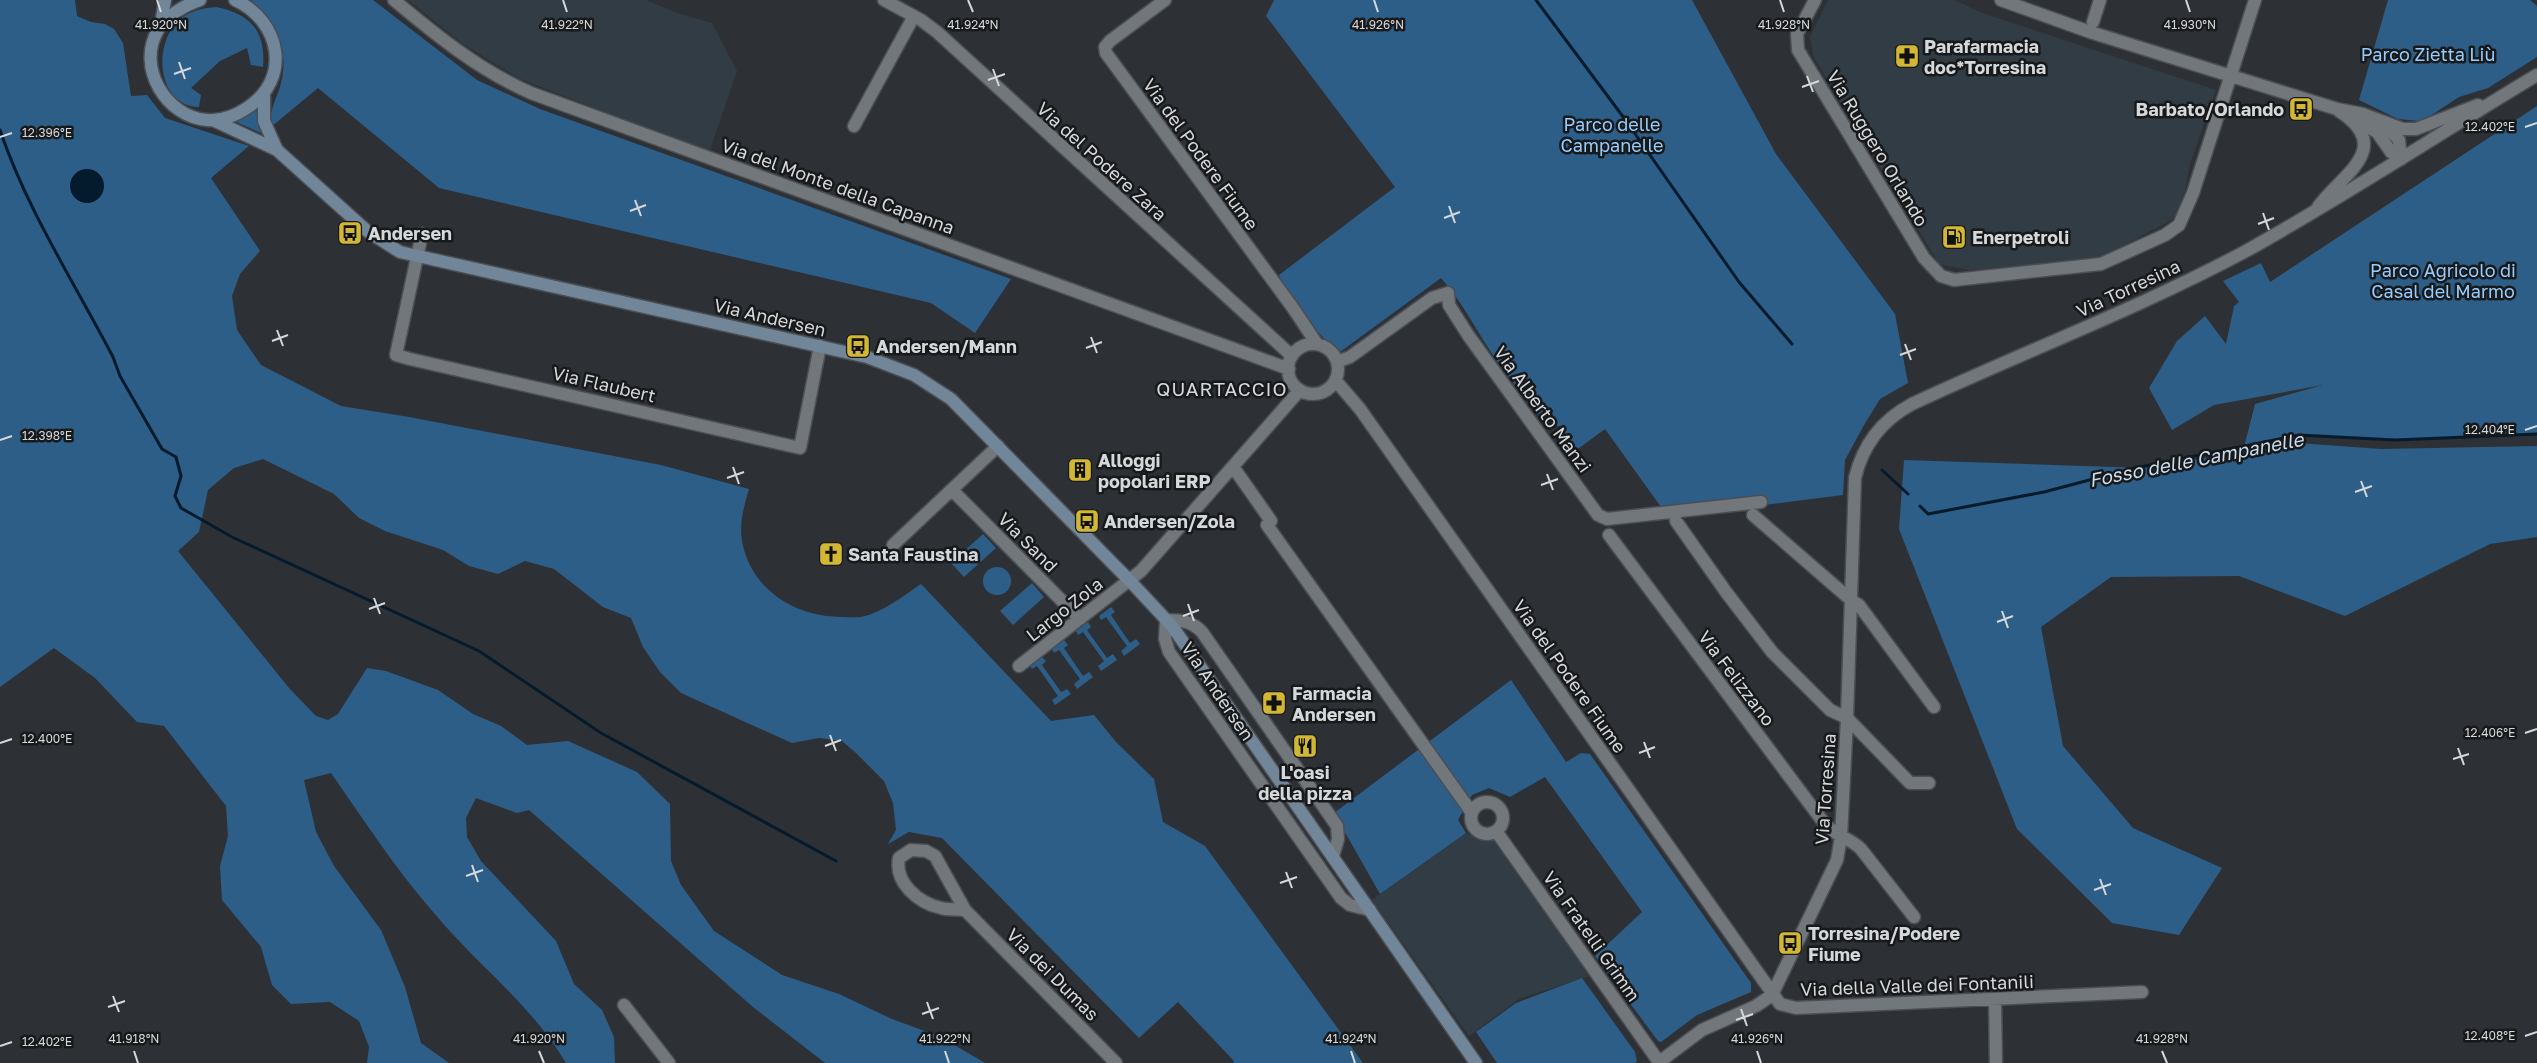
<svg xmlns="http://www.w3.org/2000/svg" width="2537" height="1063" font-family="'Golos Text',sans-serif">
	<rect width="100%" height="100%" fill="#2d3136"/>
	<path fill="#323c45" d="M408 0H646L680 14 712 23 737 71 709 153 518 78 463 44Z
		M1828 0H1955L1982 13 2216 90 2190 164 2185 191 2175 218 2104 256 2052 264 1969 270 1939 264 1814 58 1810 37Z
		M1466 833 1494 841 1589 976 1519 999 1469 1036 1372 900Z"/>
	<path fill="#2d5e87" d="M0 0H75L77 16 91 22 105 24 114 29 123 43 131 96 147 95 165 118 249 146 211 178 260 251 240 274 232 296 237 330 261 365 341 406 409 417 661 465 749 489C744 506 739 523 742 541 751 590 795 617 842 617 848 617 855 618 861 617 882 613 903 596 921 584L1051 721 1094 715 1116 742 1154 779 1163 822 1205 846 1363 1063H1233L1234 1061 1178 1002 1139 1038 942 838 909 832 888 844 896 830 893 803 884 781 856 753 842 741 819 738 792 743 681 693 660 672 643 647 631 618 603 607 554 569 525 561 498 574 469 566 443 550 385 531 359 518 334 494 263 459 234 468 208 490 199 532 178 551 289 688 316 716 328 720 338 714 367 668 386 671 438 690 473 714 501 726 527 745 568 741 637 772 670 804 671 861 681 885 714 931 782 975 839 994 892 1019 941 1037 985 1063H825L753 1007 529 810 517 813 476 798 466 818 467 837 481 861 556 941 574 984 602 1010 614 1037 615 1063H566C531 1004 477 965 434 913 396 870 364 820 331 773L304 780 316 832 334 866 381 930 405 987 421 1043 449 1063H367L369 1047 359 1021 330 1002 291 1004 272 985 261 947 222 900 220 866 228 836 226 806 164 726 137 722 95 678 54 648 0 687Z
		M251 0H373L477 80 540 109 1011 279 975 333 931 303 439 188 318 88 271 127C269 113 274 104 279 90 291 54 278 24 251 0Z
		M1274 0H1692L1776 154 1895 314 1908 383 1880 399 1864 425 1845 460 1843 495 1764 505 1661 507 1605 429 1575 451 1559 428 1561 426H1557L1547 412 1540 416C1524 396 1507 376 1493 355 1475 328 1462 302 1441 278L1340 352C1317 335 1290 302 1279 275L1395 187 1266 16Z
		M2388 0H2530L2537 6V57L2488 88 2459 97 2430 116 2419 121 2398 119 2359 100Z
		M216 7C250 14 266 30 263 67L251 65 247 48 220 61 191 88 201 95 199 107C156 107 151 39 183 17 193 10 204 8 216 7Z
		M2537 106V434L2395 440 2299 435 2244 447 2255 404 2323 385 2214 405 2172 430 2149 388 2177 341 2205 316 2226 344 2234 306 2239 302 2223 281 2261 263 2270 282Z
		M256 109 261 133 234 121Z
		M2298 443 2381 449 2537 446V537L2490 544 2345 616 2239 576 2111 577 2041 627 2063 746 2133 828 2222 868 2179 935 2112 923 2017 829 1899 529 1904 460 2143 468Z
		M983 534 996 548 964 577 951 563Z
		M983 581a14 14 0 1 1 28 0a14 14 0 1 1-28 0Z
		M1032 583 1044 597 1013 625 1000 611Z
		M1111 607 1115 612 1111 615 1130 643 1136 639 1140 644 1124 656 1121 651 1127 646 1106 617 1101 620 1099 616Z
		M1088 622 1091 627 1087 630 1107 658 1113 654 1117 660 1101 671 1098 666 1104 661 1083 632 1078 635 1076 631Z
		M1064 640 1068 645 1064 648 1083 676 1089 672 1093 677 1077 689 1074 684 1080 679 1059 650 1054 653 1052 649Z
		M1042 657 1046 661 1042 665 1061 692 1067 689 1071 694 1055 705 1052 700 1058 696 1037 666 1032 669 1030 666Z
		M1511 680 1566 762 1581 753 1590 754 1751 983V992L1697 1015 1661 1042 1658 1041 1595 956 1642 912 1545 777 1510 797 1489 788 1472 795 1458 820 1466 833 1380 894 1334 813Z
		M1582 978 1635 1052 1637 1061 1635 1063H1497L1476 1032 1516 1003Z"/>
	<path fill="#041a2d" d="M70 186a17 17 0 1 1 34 0a17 17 0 1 1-34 0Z"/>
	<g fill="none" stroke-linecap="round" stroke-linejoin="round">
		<path stroke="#041a2d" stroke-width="3" d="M1536 0 1624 118 1739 282 1792 344
			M0 130C27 210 74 282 113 357L120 376 162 449 176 457 181 476 175 496 181 508 232 537 479 651 601 733 836 861
			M1882 470 1908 494
			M1920 506 1928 514 2044 492 2135 468 2299 435 2395 440 2537 434"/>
		<defs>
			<path id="street" d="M394 0C437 36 479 70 531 93L1289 369
				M884 0 921 20 937 32 1292 356
				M1165 0 1110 41 1105 47 1106 53 1293 308 1317 344
				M1815 0 1797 34 1798 50 1924 258 1941 276 1954 280 2101 264 2165 235 2179 225 2193 193 2255 0
				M2001 0 2090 32 2337 109 2363 114 2403 129H2416L2478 105
				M2093 22 2100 0
				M2353 118 2377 132 2391 152 2401 159
				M2384 124 2399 140 2401 159
				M854 126 914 16
				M2318 207C2341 175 2396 148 2339 111
				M422 234 396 355 410 359 800 448 820 346
				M1288 369a25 25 0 1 1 50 0a25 25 0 1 1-50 0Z
				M1337 362 1350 357 1432 298 1448 293 1449 305 1468 335 1598 515 1607 519 1761 502
				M1336 381 1360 409 1780 1004 1796 1008 2142 992
				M1236 471 1271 521 1267 525 1472 813
				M952 490 1080 619
				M1753 515 1851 600 1859 605 1934 707
				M1676 521 1726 592 1772 652 1830 710 1847 718 1910 783H1929
				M1609 535 1824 823C1836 837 1849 837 1861 849L1914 917
				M893 545 998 446
				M1019 666 1141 571 1300 390
				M1471 818a16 16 0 1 1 32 0a16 16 0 1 1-32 0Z
				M1496 831 1659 1062
				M1333 856 1338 839 1337 826 1202 632C1192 621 1180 620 1166 620L1165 639 1169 652 1341 898 1350 905 1370 910
				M965 910C957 909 948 910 941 908 918 903 894 882 899 858L911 850 926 851 935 856 965 910 1116 1063
				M1995 1000 1996 1063
				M624 1005 669 1063
				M1658 1063 1702 1030 1756 1006 1772 995 1837 860 1841 837 1847 718 1855 478C1863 444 1882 420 1912 404 2023 352 2138 309 2246 251 2345 196 2440 133 2537 75"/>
			<path id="secondary" d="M200 0C185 5 166 16 158 30 136 67 166 117 207 120 221 121 235 116 247 108 292 79 281 21 235 0
				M161 24 165 0
				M264 94V121L277 150
				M215 121 277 150 367 231 400 252 867 357 914 375 951 399 1130 581 1172 626 1476 1063"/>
		</defs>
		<use href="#street" stroke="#4b4e52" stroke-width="15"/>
		<use href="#secondary" stroke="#4b4e52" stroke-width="15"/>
		<use href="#street" stroke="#72777c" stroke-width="12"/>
		<use href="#secondary" stroke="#718699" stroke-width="12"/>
	</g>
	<path fill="none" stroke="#d5d8db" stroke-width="2" d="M157 0 161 12M563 0 567 12M968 0 973 12M1374 0 1378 12M1780 0 1784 12M2186 0 2190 12M179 62 185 79M993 69 999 86M174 74 191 68M1807 76 1813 92M988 80 1005 74M1802 87 1819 81M2525 127 2537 123M0 137 12 133M635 200 641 216M1449 206 1455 223M630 211 646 205M2263 213 2269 230M1444 218 1460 212M2258 224 2274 218M277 330 283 346M1091 337 1097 353M272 341 288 335M1905 344 1911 360M1086 348 1102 342M1900 355 1916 349M2525 430 2537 426M0 440 12 436M733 467 739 484M1547 474 1553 490M727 478 744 472M2361 481 2367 497M1541 485 1558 479M2355 492 2372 486M374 598 380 614M1188 604 1194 621M369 609 385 603M2002 611 2008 628M1183 616 1199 610M1997 622 2013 616M2525 733 2537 729M830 735 836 751M1644 742 1650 758M0 743 12 739M825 746 841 740M2458 748 2464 765M1639 753 1655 747M2453 759 2469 754M472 865 478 882M1286 872 1292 888M466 876 483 870M2100 879 2106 895M1280 883 1297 877M2094 890 2111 884M113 996 119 1012M927 1002 933 1019M108 1007 125 1001M1741 1009 1747 1026M922 1014 939 1008M1736 1020 1753 1014M2525 1036 2537 1032M0 1046 12 1042M134 1051 138 1063M539 1051 544 1063M945 1051 949 1063M1351 1051 1355 1063M1757 1051 1761 1063M2162 1051 2167 1063"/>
	<defs>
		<symbol id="pharmacy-square" viewBox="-11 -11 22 22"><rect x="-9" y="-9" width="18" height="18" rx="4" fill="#d2b736" stroke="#17191b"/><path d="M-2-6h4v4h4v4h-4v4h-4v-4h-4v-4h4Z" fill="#111"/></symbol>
		<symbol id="bus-square" viewBox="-11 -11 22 22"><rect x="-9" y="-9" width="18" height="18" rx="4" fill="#d2b736" stroke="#17191b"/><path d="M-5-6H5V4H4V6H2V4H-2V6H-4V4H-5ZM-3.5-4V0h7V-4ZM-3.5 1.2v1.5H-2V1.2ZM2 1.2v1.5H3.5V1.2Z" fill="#111"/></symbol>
		<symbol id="fuel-square" viewBox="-11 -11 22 22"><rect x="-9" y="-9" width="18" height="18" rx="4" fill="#d2b736" stroke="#17191b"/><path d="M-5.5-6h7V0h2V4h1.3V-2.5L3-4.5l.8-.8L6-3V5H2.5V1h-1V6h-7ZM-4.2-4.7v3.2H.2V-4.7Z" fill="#111"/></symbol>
		<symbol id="building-square" viewBox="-11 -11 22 22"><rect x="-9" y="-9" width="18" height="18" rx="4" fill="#d2b736" stroke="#17191b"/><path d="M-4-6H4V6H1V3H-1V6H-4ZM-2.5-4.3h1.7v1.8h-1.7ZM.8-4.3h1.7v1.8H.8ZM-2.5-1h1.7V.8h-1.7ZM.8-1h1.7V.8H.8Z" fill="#111"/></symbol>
		<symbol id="church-square" viewBox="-11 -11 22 22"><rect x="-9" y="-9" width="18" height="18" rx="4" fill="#d2b736" stroke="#17191b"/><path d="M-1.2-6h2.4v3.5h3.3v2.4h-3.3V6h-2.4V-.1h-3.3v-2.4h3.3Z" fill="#111"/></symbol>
		<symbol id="restaurant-square" viewBox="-11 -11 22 22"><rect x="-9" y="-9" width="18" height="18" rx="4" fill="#d2b736" stroke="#17191b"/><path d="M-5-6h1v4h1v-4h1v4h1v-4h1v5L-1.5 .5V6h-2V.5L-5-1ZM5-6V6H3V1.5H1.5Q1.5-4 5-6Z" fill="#111"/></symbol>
	</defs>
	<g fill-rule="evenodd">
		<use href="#pharmacy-square" x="1893" y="42" width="28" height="28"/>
		<use href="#bus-square" x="2287" y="95" width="28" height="28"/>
		<use href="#bus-square" x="336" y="219" width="28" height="28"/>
		<use href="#fuel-square" x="1940" y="223" width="28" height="28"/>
		<use href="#bus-square" x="844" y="332" width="28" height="28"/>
		<use href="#building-square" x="1066" y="456" width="28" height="28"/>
		<use href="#bus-square" x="1073" y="507" width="28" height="28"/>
		<use href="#church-square" x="817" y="540" width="28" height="28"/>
		<use href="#pharmacy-square" x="1260" y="689" width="28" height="28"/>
		<use href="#restaurant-square" x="1291" y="732" width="28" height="28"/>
		<use href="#bus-square" x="1776" y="929" width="28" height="28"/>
	</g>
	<g text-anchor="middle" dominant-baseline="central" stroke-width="5" stroke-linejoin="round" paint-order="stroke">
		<g font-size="18" font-weight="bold" fill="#d5d8db" stroke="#17191b" text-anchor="start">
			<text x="1924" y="46">Parafarmacia<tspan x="1924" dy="21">doc*Torresina</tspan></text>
			<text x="2284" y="109" text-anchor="end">Barbato/Orlando</text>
			<text x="368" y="233">Andersen</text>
			<text x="1972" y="237">Enerpetroli</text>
			<text x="876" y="346">Andersen/Mann</text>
			<text x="1098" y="460">Alloggi<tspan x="1098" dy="21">popolari ERP</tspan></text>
			<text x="1104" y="521">Andersen/Zola</text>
			<text x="848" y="554">Santa Faustina</text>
			<text x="1292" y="693">Farmacia<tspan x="1292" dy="21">Andersen</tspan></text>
			<text x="1305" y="772" text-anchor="middle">L'oasi<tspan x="1305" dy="21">della pizza</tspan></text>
			<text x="1808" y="933">Torresina/Podere<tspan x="1808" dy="21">Fiume</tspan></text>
		</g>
		<g font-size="18" fill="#96ccfd" stroke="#17191b">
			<text x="2428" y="54">Parco Zietta Liù</text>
			<text x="1612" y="124">Parco delle<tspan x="1612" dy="21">Campanelle</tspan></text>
			<text x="2443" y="270">Parco Agricolo di<tspan x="2443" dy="21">Casal del Marmo</tspan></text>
		</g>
		<g font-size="18" fill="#d5d8db" stroke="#17191b">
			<text transform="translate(1878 148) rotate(59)">Via Ruggero Orlando</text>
			<text transform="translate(1201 154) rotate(54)">Via del Podere Fiume</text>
			<text transform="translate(1102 161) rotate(42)">Via del Podere Zara</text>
			<text transform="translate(838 186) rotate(20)">Via del Monte della Capanna</text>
			<text transform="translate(2128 288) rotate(-25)">Via Torresina</text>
			<text transform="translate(770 317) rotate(13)">Via Andersen</text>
			<text transform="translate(604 384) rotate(13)">Via Flaubert</text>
			<text transform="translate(1543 409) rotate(54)">Via Alberto Manzi</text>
			<text transform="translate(1028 542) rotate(45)">Via Sand</text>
			<text transform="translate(1064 609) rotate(-38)">Largo Zola</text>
			<text transform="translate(1570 676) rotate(55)">Via del Podere Fiume</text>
			<text transform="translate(1737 678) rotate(53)">Via Felizzano</text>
			<text transform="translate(1218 691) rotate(56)">Via Andersen</text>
			<text transform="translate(1825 789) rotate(-86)">Via Torresina</text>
			<text transform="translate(1592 936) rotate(55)">Via Fratelli Grimm</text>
			<text transform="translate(1053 974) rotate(45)">Via dei Dumas</text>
			<text transform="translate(1917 985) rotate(-2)">Via della Valle dei Fontanili</text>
		</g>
		<g font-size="19" letter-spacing="1" fill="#d5d8db" stroke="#17191b">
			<text x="1222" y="388">QUARTACCIO</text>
		</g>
		<g font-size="19" font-style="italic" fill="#cadced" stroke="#17191b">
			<text transform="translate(2196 459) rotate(-11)">Fosso delle Campanelle</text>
		</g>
	</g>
	<g font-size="12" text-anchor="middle" fill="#d5d8db" stroke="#17191b" stroke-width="5" stroke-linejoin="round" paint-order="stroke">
		<text x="161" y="29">41.920°N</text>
		<text x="567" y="29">41.922°N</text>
		<text x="973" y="29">41.924°N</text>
		<text x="1378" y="29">41.926°N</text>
		<text x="1784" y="29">41.928°N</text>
		<text x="2190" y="29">41.930°N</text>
		<text x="2490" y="131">12.402°E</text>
		<text x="47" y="137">12.396°E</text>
		<text x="2490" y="434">12.404°E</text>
		<text x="47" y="440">12.398°E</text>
		<text x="2490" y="737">12.406°E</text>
		<text x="47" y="743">12.400°E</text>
		<text x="2490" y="1040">12.408°E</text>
		<text x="134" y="1043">41.918°N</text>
		<text x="539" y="1043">41.920°N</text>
		<text x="945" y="1043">41.922°N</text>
		<text x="1351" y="1043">41.924°N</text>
		<text x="1757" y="1043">41.926°N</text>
		<text x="2162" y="1043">41.928°N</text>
		<text x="47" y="1046">12.402°E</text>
	</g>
</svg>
